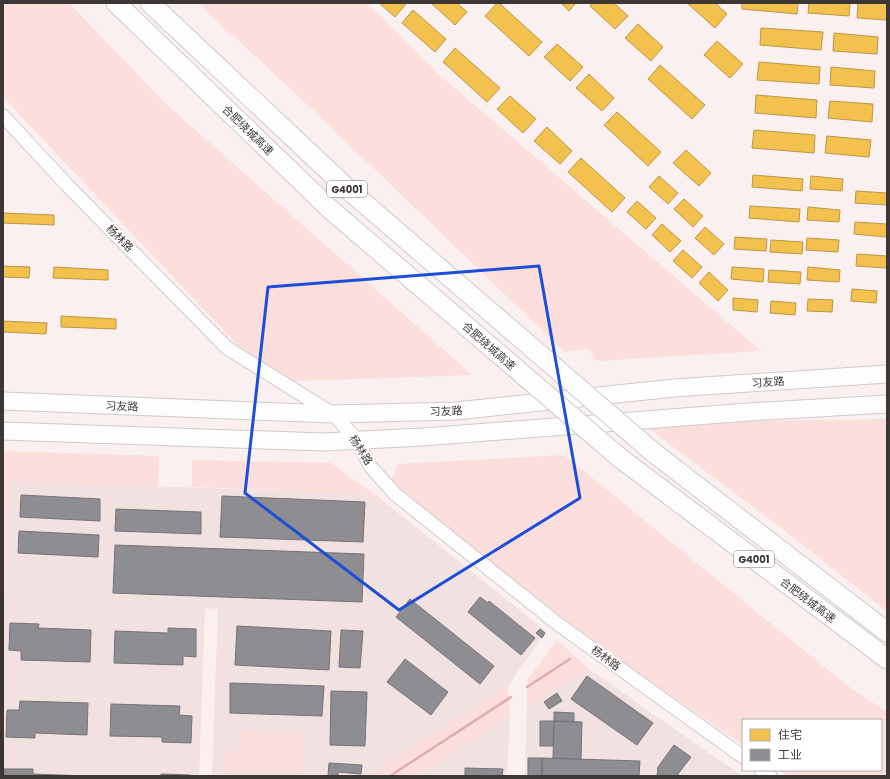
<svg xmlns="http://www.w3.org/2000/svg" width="890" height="779" font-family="Poppins,'Noto Sans SC',sans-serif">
	<rect width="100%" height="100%" fill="#faf0f0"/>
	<path fill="#f2e1e1" d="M10 481 366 494 383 507 386 503 546 631 508 686 367 776H212L218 609 205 608 199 776H3V600H5Z
		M588 668 677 731 743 776H525L527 708Z
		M510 716 507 776H419Z"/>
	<path fill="#fcdedd" d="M3 3H69L166 104 472 375 272 382 3 97Z
		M198 3H366L436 72 761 351 597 361 588 349 565 352 311 108Z
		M887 419V611L776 524 648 428 752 421Z
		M3 451 159 456 158 487 10 481 5 600H3Z
		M564 455 845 684 887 712V776H788L779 770H881V720H743V745L534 602 410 501 391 481 398 464Z
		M192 460 331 463 386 503 383 508 366 494 192 487Z
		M557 640 588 668 527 708V681Z
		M508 686 510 716 419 776H367Z
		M239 732 306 734 304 776H224L225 752H238Z"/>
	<path fill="#f2c14e" stroke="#bb9746" d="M379 3H405L406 4 395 17Z
		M431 3H457L467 12 455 25Z
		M497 3H499L542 42 529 56 485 16Z
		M561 3H576L569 11Z
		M592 3H614L628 16 615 29 590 6Z
		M687 3H715L727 14 715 28Z
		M742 3H798L797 14 742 9Z
		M809 3H850L849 16 808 13Z
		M858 3H887V20L857 18Z
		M413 10 446 39 435 52 402 23Z
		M638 24 663 47 651 61 625 38Z
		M761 28 823 32 821 50 760 45Z
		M834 33 878 37 877 54 833 51Z
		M717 41 743 64 730 78 704 55Z
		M557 44 583 67 570 81 544 57Z
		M455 48 500 88 487 102 443 62Z
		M759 62 820 67 819 84 757 80Z
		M660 65 705 105 692 119 648 79Z
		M831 67 875 71 874 88 830 85Z
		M589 74 614 98 602 111 576 88Z
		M756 95 817 100 816 118 755 113Z
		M510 96 536 119 523 133 497 109Z
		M830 101 873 104 872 122 828 118Z
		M617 112 661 152 648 166 604 125Z
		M547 127 572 151 560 164 534 141Z
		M754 130 815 135 814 153 752 148Z
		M827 136 871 140 869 157 825 153Z
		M686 150 711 173 699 186 673 163Z
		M581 158 625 198 612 212 568 172Z
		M753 175 803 179 802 191 752 187Z
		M659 176 678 193 668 204 649 187Z
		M811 176 843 179 842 191 810 189Z
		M856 191 887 193V205L855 203Z
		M684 199 703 216 693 227 674 209Z
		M637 201 656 218 646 229 627 212Z
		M750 206 800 209 799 222 749 218Z
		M808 207 840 210 839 222 807 220Z
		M3 213 54 215V225L3 223Z
		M855 222 887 224 886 237 854 234Z
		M662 224 681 241 670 252 652 235Z
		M705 227 724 244 714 255 695 238Z
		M735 237 767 239 766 251 734 249Z
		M807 238 839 240 838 252 806 250Z
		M771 240 803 242 802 254 770 252Z
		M683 250 702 267 692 278 673 261Z
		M857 254 887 256V268L856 266Z
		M3 266 30 267 29 278 3 277Z
		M54 267 108 270V280L53 278Z
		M732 267 764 269 763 282 731 279Z
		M808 267 840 270 839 282 807 280Z
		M769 270 801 272 800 284 768 282Z
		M709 272 728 290 718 301 699 283Z
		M852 289 877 291 876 303 851 301Z
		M733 298 758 300 757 312 733 310Z
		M808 299 833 300 832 312 807 311Z
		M771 301 796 303 795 315 770 313Z
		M61 316 116 319V329L61 327Z
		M3 321 47 323 46 334 3 332Z"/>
	<path fill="#8d8d92" stroke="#757376" d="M21 495 100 499V521L20 517Z
		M222 496 365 502 363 542 220 537Z
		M116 509 201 512V534L115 531Z
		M19 531 99 535 98 557 18 553Z
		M115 545 364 554 362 602 113 593Z
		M480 597 488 603 489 601 535 638 521 655 468 612Z
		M410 599 494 666 480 684 396 617Z
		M10 623 39 624 38 628 91 630 90 662 21 660V651L9 650Z
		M237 626 331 631 329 670 235 665Z
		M168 628 196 629V657L183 656V665L114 663 115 631 168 633Z
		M540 629 545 633 542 638 536 633Z
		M341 630 363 631 360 668 339 667Z
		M405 659 448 692 431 715 387 682Z
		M587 676 653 723 637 745 571 699Z
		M230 683 324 686 322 716 230 713Z
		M331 691 367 692 365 746 330 745Z
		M557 693 562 701 549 709 544 702Z
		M20 701 88 703 87 735 35 733V738L6 737 7 710H19Z
		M111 704 180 706 179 715 192 716 191 743 162 742V737L110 736Z
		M554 712 574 713V722L554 721Z
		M540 721H554L553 746H540Z
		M554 721 582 722 581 759 553 758Z
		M674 745 691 757 678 774V776H657L658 767Z
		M528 758H542V776H528Z
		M542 758 640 761 639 776H542Z
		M329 763 362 765 361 774 338 772V776H328Z
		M465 768 503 769 502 776H465Z
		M4 769H33V774L85 776H4Z
		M161 774 190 775V776H161Z"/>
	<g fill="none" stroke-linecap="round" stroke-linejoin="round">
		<path stroke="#e0adae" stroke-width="2.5" d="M527 687 570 659
			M390 776 511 697"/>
		<defs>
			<path id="tertiary" d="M3 116 67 185 227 348 333 414 357 440 370 466 395 494 558 624 743 757
				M761 770 770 776"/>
			<path id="primary" d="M3 401 333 414 456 411 674 388 887 374
				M3 431 323 442 423 437 748 412 887 404"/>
			<path id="motorway" d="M116 3 330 209 514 367
				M150 3 351 192 552 365
				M654 453 887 632
				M620 458 887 659"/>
		</defs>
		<use href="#tertiary" stroke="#d1caca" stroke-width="15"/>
		<use href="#primary" stroke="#d1caca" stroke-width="19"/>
		<use href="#motorway" stroke="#d1caca" stroke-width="21"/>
		<use href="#tertiary" stroke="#fefdfd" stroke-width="13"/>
		<use href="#primary" stroke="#fefdfd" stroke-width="17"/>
		<use href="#motorway" stroke="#fefdfd" stroke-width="19"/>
		<defs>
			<path id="motorway-bridge" d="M552 365 654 453
				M514 367 620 458"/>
		</defs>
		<use href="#motorway-bridge" stroke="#d1caca" stroke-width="21" stroke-linecap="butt"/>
		<use href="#motorway-bridge" stroke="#fefdfd" stroke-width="19"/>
	</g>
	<path fill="none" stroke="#1d4ed8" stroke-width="3" stroke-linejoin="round" d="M539 266 580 498 399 610 245 493 268 287Z"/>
	<g text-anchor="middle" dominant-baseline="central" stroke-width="4" stroke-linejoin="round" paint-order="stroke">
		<g fill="#fff" stroke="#767272" stroke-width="1">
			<rect x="327" y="181" width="40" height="16" rx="3"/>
			<rect x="734" y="551" width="40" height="16" rx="3"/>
		</g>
		<g font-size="10" font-weight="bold" fill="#3c3635">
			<text x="347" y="189">G4001</text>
			<text x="754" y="559">G4001</text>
		</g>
		<g font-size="11" fill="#3c3635" stroke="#fff">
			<text transform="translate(248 130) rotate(44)">合肥绕城高速</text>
			<text transform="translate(120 238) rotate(45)">杨林路</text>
			<text transform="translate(489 346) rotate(41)">合肥绕城高速</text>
			<text transform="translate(768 382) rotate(-4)">习友路</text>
			<text transform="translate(122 406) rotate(2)">习友路</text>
			<text transform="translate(446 411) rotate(-2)">习友路</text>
			<text transform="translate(361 450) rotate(57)">杨林路</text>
			<text transform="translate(808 600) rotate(37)">合肥绕城高速</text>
			<text transform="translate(606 658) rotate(36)">杨林路</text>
		</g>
	</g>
	<rect width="890" height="779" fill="none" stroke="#3c3635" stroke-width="8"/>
	<rect x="742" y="719" width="140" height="52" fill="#ffffff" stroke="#b1afae"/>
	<rect x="750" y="729" width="20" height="12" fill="#f2c14e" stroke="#b1afae"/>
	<text x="778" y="739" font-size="12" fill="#3c3635">住宅</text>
	<rect x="750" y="749" width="20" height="12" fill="#8d8d92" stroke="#b1afae"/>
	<text x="778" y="759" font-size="12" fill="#3c3635">工业</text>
</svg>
